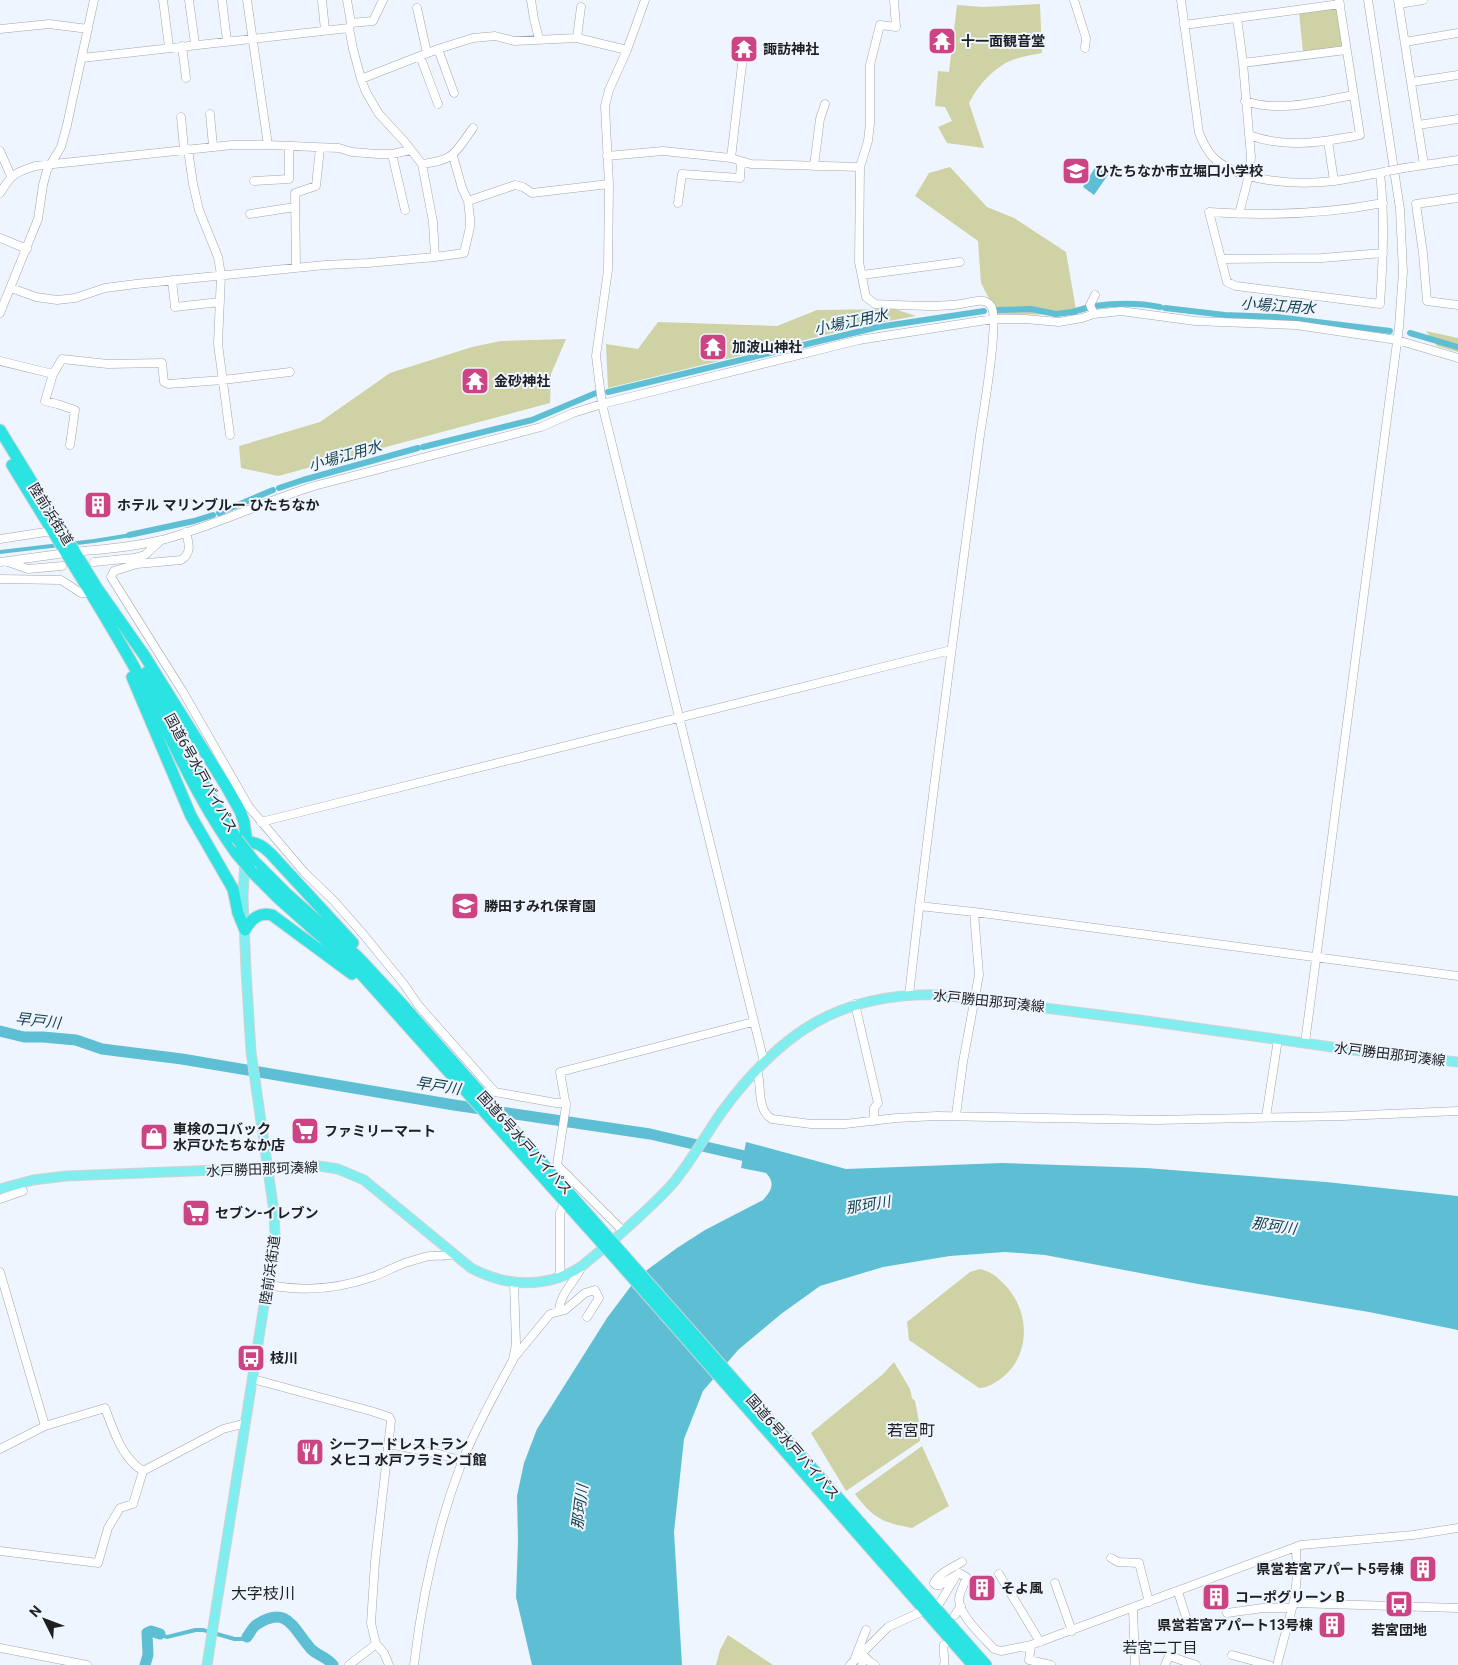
<svg xmlns="http://www.w3.org/2000/svg" width="1458" height="1665" font-family="Roboto,'Noto Sans JP',sans-serif">
	<rect width="100%" height="100%" fill="#eff5fe"/>
	<path fill="#cfd2a4" d="M1040 4 1042 53C1033 55 1023 56 1015 59 995 66 979 84 969 103L984 148 947 143 938 127 952 121 945 107 935 106 938 71 949 72 957 5 983 7Z
		M1337 7 1344 45 1341 47 1303 52 1299 12Z
		M950 167 987 207 1014 218 1066 252 1077 315 997 314 981 283 978 241 915 196 929 173Z
		M895 309 916 316 862 326 608 388 606 344 638 349 658 322 777 326 817 310Z
		M1426 331 1458 338V352L1437 346Z
		M566 339 551 374 550 403 278 476 241 468 239 446 320 422 390 373 472 347 501 341Z
		M980 1269C992 1272 996 1276 1005 1285 1030 1311 1031 1354 1003 1377 995 1383 988 1388 979 1388L909 1340 907 1322 970 1272Z
		M894 1362 910 1389 912 1398 915 1401 921 1432 920 1441 846 1491 811 1433 883 1374Z
		M922 1446 949 1506 912 1528C883 1523 873 1518 855 1494Z
		M728 1635 773 1665H716L720 1650Z"/>
	<path fill="#5ebfd4" d="M1096 166 1108 175 1094 195 1083 187Z
		M137 532V536L94 543 0 554V550L94 539Z
		M746 1142 846 1169 1002 1163 1146 1168 1326 1182 1458 1196V1330L1369 1312 1198 1284 1045 1255 1005 1252 950 1256 883 1267 820 1286 781 1314 738 1350 703 1391 684 1439 674 1532 682 1665H532L516 1597 518 1541 517 1496 524 1463 537 1429 607 1318 631 1286 647 1270 677 1248 705 1230 763 1200C771 1191 776 1183 766 1173L741 1168Z
		M253 1625 256 1627 253 1633 246 1641H234L203 1632H196L167 1639 146 1632 151 1629 167 1635 195 1628H203L235 1637H245L250 1631Z"/>
	<g fill="none" stroke-linecap="round" stroke-linejoin="round">
		<path stroke="#5ebfd4" stroke-width="6" d="M1094 306C1116 303 1137 302 1160 307
			M1165 308 1225 315 1277 317 1390 331
			M998 310 1031 309 1056 314 1072 312 1090 307
			M1410 333 1458 347
			M608 392 878 327 984 311
			M423 447 532 420 596 393
			M279 488 303 480 418 448
			M219 513 273 490
			M129 535 194 521 213 515"/>
		<path stroke="#5ebfd4" stroke-width="11" d="M0 1031 24 1037H43L76 1040 102 1049 182 1059 454 1105 650 1134 758 1159
			M247 1637C250 1633 253 1627 256 1625 288 1604 293 1629 311 1649 318 1656 326 1656 333 1665
			M145 1665 148 1655 147 1633 151 1631 160 1634"/>
		<defs>
			<path id="minor" d="M163 0 169 47
				M189 0 195 44
				M222 0 227 41
				M247 0 268 145
				M322 0 325 30
				M347 0 351 23 349 28 353 49 361 79 366 92 379 114 404 141 422 164 433 222 435 257
				M531 0 534 19 539 39
				M645 0 627 50 609 90 605 106 609 184 608 270 596 356 602 404 764 1062
				M894 0 896 27 880 25 870 65V123L868 141 860 167 859 262 866 297 875 304C903 305 932 308 961 304 971 303 984 296 991 306 1000 318 983 414 980 435 955 622 930 808 909 995
				M1074 0 1086 38 1085 48
				M1181 0 1199 133C1203 142 1207 152 1215 159 1242 183 1299 185 1334 181 1351 179 1367 175 1384 172
				M1398 0 1424 165
				M1399 4 1423 0
				M417 8 427 53
				M1237 18 1243 63 1251 157 1249 175 1239 214
				M351 23 373 21 383 0
				M1184 25 1340 4
				M0 29 49 24 88 29
				M577 38 581 7
				M1405 42 1458 33
				M182 46 186 78
				M438 49 454 93
				M420 56 438 104
				M82 58 349 28
				M1243 63 1346 50
				M361 79 438 49 473 38 495 36 514 41 577 38 627 50
				M1412 82 1458 75
				M1245 101C1280 113 1319 101 1354 95
				M210 114 213 146
				M181 117 184 149
				M1418 125 1458 119
				M1249 135C1286 149 1323 142 1360 135L1339 0
				M1328 141 1334 181
				M188 149 193 184 199 210 218 257 221 275 218 344 230 435
				M0 151 11 176
				M392 154 405 210
				M607 156 663 151 731 158 751 164 860 167
				M731 158 743 56
				M422 164C455 160 454 154 473 128
				M814 166 820 119 825 104
				M1404 168 1458 160
				M1380 173C1385 217 1383 260 1380 304L1236 286 1227 282 1209 212C1267 216 1326 214 1383 203
				M254 181 289 179V146
				M0 193C12 174 14 173 35 166L232 145H268L339 148 352 152 378 154H392L411 150
				M1458 198 1416 204 1423 253 1427 301 1458 305
				M468 201 515 185 523 187 532 193 609 184
				M678 203 682 174 740 178 741 162
				M250 214 295 207
				M0 238 27 249
				M1222 259 1322 258 1383 253
				M296 268 295 193 316 186 320 148
				M862 275 960 262
				M172 280 175 307 220 302
				M11 288 36 297 57 300 75 298 105 288 136 284 325 265 368 263 435 257 464 253 470 227V218L468 201 462 188 453 156
				M0 313 38 219 43 185 47 170 61 147 67 125 94 0
				M1094 314 1090 305 1095 295
				M0 361 53 374
				M70 445 75 410 57 404 45 401 53 374 62 359 108 364 162 363 164 382 168 384 223 380 290 372
				M186 532C189 544 192 553 181 560L137 564 114 571 111 577 183 692 249 807 304 872 334 901 363 934 403 983 419 1006 495 1092 556 1103H566
				M0 539 52 531
				M82 551C110 549 136 546 162 540 214 526 263 502 314 486L541 427 573 413 602 404 859 340 980 321 995 319H1025L1059 322 1082 318 1094 314 1121 311 1195 321 1296 325 1397 340 1458 358
				M0 562 59 554
				M8 562 28 569 62 566
				M94 562 134 558 145 555 161 540
				M0 579 61 580 81 593H90
				M261 822 951 650
				M919 906 974 912 1458 976
				M855 1004 878 1103 874 1108V1121
				M1305 1043 1399 327 1403 272 1400 209 1368 0
				M757 1069C762 1085 756 1110 772 1119L811 1124H845L896 1118 937 1116 1156 1120 1343 1116 1458 1111
				M956 1115 963 1062 979 975 974 912
				M1266 1117 1278 1039
				M557 1165 623 1231
				M553 1175 557 1165 566 1106 560 1072 753 1022
				M0 1199 23 1191
				M0 1272 45 1426
				M560 1277V1213L565 1202
				M269 1285C304 1292 338 1289 372 1277 384 1273 395 1266 408 1262 415 1260 423 1257 430 1256 439 1255 445 1257 453 1254
				M559 1311C560 1293 575 1282 582 1266
				M513 1359 550 1314 565 1310 585 1293 595 1290 599 1298 587 1317
				M253 1379 371 1411 389 1417 391 1421 375 1562 371 1623 376 1644 384 1653 389 1665
				M389 1444 439 1454 463 1461
				M0 1449 45 1426 105 1408C114 1431 121 1457 143 1471
				M0 1551 98 1563 108 1528 120 1508 133 1504 143 1471 223 1429 246 1423
				M1111 1558 1118 1562 1139 1563 1149 1602
				M959 1573 966 1577C965 1585 959 1592 959 1600 959 1615 984 1638 994 1649L1001 1651 1031 1645 1301 1545 1413 1535 1458 1528
				M958 1574 940 1585H936L934 1583C939 1573 953 1567 962 1562
				M999 1574 1040 1642
				M1055 1583 1072 1631
				M1178 1592 1187 1620
				M1294 1603 1458 1608
				M1133 1608 1135 1665
				M1227 1613 1263 1608H1291
				M955 1615 961 1606
				M944 1645C942 1652 946 1658 944 1665
				M1031 1645 1029 1660 1051 1665
				M0 1648 87 1665
				M1232 1655 1269 1665
				M855 1658 866 1630
				M349 1665 376 1644
				M414 1665C422 1596 437 1527 462 1462 476 1427 495 1393 513 1360L516 1344 514 1282
				M850 1665 888 1627 921 1612H933L936 1609 956 1576 959 1573
				M862 1665 864 1656 870 1662 875 1665
				M1165 1665 1169 1656 1196 1665
				M1277 1665 1295 1597 1297 1574 1296 1547"/>
			<path id="major" d="M0 1189 33 1180 66 1176 319 1166 338 1169 364 1180 471 1268C506 1287 548 1289 582 1266 588 1261 594 1256 600 1251
				M617 1237C636 1219 657 1202 674 1182 692 1160 705 1136 721 1113 780 1032 841 991 943 995L1147 1021 1353 1050 1458 1062
				M207 1665 275 1236 274 1212 251 1052 246 970 243 897 245 859"/>
			<path id="highway" d="M0 430 97 588 144 655 226 786 240 811 244 822 247 842C258 842 264 847 272 855L353 943
				M12 465C52 531 94 596 132 663 167 726 193 794 236 853
				M147 672C177 728 201 787 237 839
				M132 677 191 816 233 889 238 913 245 930
				M254 861 285 892 357 956 401 1003 986 1665
				M252 872 279 899 353 965 388 1004 616 1259 973 1665
				M245 930C251 919 259 912 272 915L352 974"/>
		</defs>
		<use href="#minor" stroke="#a1a6ae" stroke-width="9"/>
		<use href="#major" stroke="#d2d2d3" stroke-width="11"/>
		<use href="#highway" stroke="#d2d2d3" stroke-width="13"/>
		<use href="#minor" stroke="#fff" stroke-width="8"/>
		<use href="#major" stroke="#80eeef" stroke-width="9"/>
		<use href="#highway" stroke="#2ce3e4" stroke-width="11"/>
		<defs>
			<path id="minor-bridge" d="M1388 171 1404 168"/>
			<path id="highway-bridge" d="M237 839 254 861
				M236 853 252 872"/>
		</defs>
		<use href="#minor-bridge" stroke="#a1a6ae" stroke-width="9" stroke-linecap="butt"/>
		<use href="#highway-bridge" stroke="#d2d2d3" stroke-width="13" stroke-linecap="butt"/>
		<use href="#minor-bridge" stroke="#fff" stroke-width="8"/>
		<use href="#highway-bridge" stroke="#2ce3e4" stroke-width="11"/>
	</g>
	<defs>
		<symbol id="temple-square" viewBox="-11 -11 22 22"><rect x="-9" y="-9" width="18" height="18" rx="4" fill="#cc4483" stroke="#eff5fe"/><path d="M0-6L5-2H3V0L6.5 2.5H4V6H1.5V3h-3V6H-4V2.5H-6.5L-3 0V-2H-5Z" fill="#fff"/></symbol>
		<symbol id="school-square" viewBox="-11 -11 22 22"><rect x="-9" y="-9" width="18" height="18" rx="4" fill="#cc4483" stroke="#eff5fe"/><path d="M0-5L7-2L0 1L-7-2ZM-4 1L0 2.5L4 1V4Q0 6-4 4Z" fill="#fff"/></symbol>
		<symbol id="building-square" viewBox="-11 -11 22 22"><rect x="-9" y="-9" width="18" height="18" rx="4" fill="#cc4483" stroke="#eff5fe"/><path d="M-4-6H4V6H1V3H-1V6H-4ZM-2.5-4.3h1.7v1.8h-1.7ZM.8-4.3h1.7v1.8H.8ZM-2.5-1h1.7V.8h-1.7ZM.8-1h1.7V.8H.8Z" fill="#fff"/></symbol>
		<symbol id="supermarket-square" viewBox="-11 -11 22 22"><rect x="-9" y="-9" width="18" height="18" rx="4" fill="#cc4483" stroke="#eff5fe"/><path d="M-6-5.5h2.5l.6 2H6L4.5 2H-2.5L-4.4-4H-6ZM-1.5 3.2a1.3 1.3 0 1 0 .1 0ZM3 3.2a1.3 1.3 0 1 0 .1 0Z" fill="#fff"/></symbol>
		<symbol id="shop-square" viewBox="-11 -11 22 22"><rect x="-9" y="-9" width="18" height="18" rx="4" fill="#cc4483" stroke="#eff5fe"/><path d="M-5-2.5h2.3a2.7 3.5 0 0 1 5.4 0H5L5.5 6h-11ZM-1.5-2.5h3a1.5 2.3 0 0 0-3 0Z" fill="#fff"/></symbol>
		<symbol id="bus-square" viewBox="-11 -11 22 22"><rect x="-9" y="-9" width="18" height="18" rx="4" fill="#cc4483" stroke="#eff5fe"/><path d="M-5-6H5V4H4V6H2V4H-2V6H-4V4H-5ZM-3.5-4V0h7V-4ZM-3.5 1.2v1.5H-2V1.2ZM2 1.2v1.5H3.5V1.2Z" fill="#fff"/></symbol>
		<symbol id="restaurant-square" viewBox="-11 -11 22 22"><rect x="-9" y="-9" width="18" height="18" rx="4" fill="#cc4483" stroke="#eff5fe"/><path d="M-5-6h1v4h1v-4h1v4h1v-4h1v5L-1.5 .5V6h-2V.5L-5-1ZM5-6V6H3V1.5H1.5Q1.5-4 5-6Z" fill="#fff"/></symbol>
	</defs>
	<g fill-rule="evenodd">
		<use href="#temple-square" x="926" y="25" width="32" height="32"/>
		<use href="#temple-square" x="728" y="33" width="32" height="32"/>
		<use href="#school-square" x="1060" y="155" width="32" height="32"/>
		<use href="#temple-square" x="697" y="331" width="32" height="32"/>
		<use href="#temple-square" x="459" y="365" width="32" height="32"/>
		<use href="#building-square" x="82" y="489" width="32" height="32"/>
		<use href="#school-square" x="449" y="890" width="32" height="32"/>
		<use href="#supermarket-square" x="289" y="1115" width="32" height="32"/>
		<use href="#shop-square" x="138" y="1121" width="32" height="32"/>
		<use href="#supermarket-square" x="180" y="1197" width="32" height="32"/>
		<use href="#bus-square" x="235" y="1342" width="32" height="32"/>
		<use href="#restaurant-square" x="294" y="1436" width="32" height="32"/>
		<use href="#building-square" x="1407" y="1553" width="32" height="32"/>
		<use href="#building-square" x="966" y="1572" width="32" height="32"/>
		<use href="#building-square" x="1200" y="1581" width="32" height="32"/>
		<use href="#bus-square" x="1383" y="1588" width="32" height="32"/>
		<use href="#building-square" x="1316" y="1609" width="32" height="32"/>
	</g>
	<g text-anchor="middle" dominant-baseline="central" stroke-width="4" stroke-linejoin="round" paint-order="stroke">
		<g font-size="14" font-weight="bold" fill="#1d1f22" stroke="#eff5fe" text-anchor="start">
			<text x="961" y="41">十一面観音堂</text>
			<text x="763" y="49">諏訪神社</text>
			<text x="1095" y="171">ひたちなか市立堀口小学校</text>
			<text x="732" y="347">加波山神社</text>
			<text x="494" y="381">金砂神社</text>
			<text x="117" y="505">ホテル マリンブルー ひたちなか</text>
			<text x="484" y="906">勝田すみれ保育園</text>
			<text x="173" y="1129">車検のコバック<tspan x="173" dy="16">水戸ひたちなか店</tspan></text>
			<text x="324" y="1131">ファミリーマート</text>
			<text x="215" y="1213">セブン-イレブン</text>
			<text x="270" y="1358">枝川</text>
			<text x="329" y="1444">シーフードレストラン<tspan x="329" dy="16">メヒコ 水戸フラミンゴ館</tspan></text>
			<text x="1404" y="1569" text-anchor="end">県営若宮アパート5号棟</text>
			<text x="1001" y="1588">そよ風</text>
			<text x="1235" y="1597">コーポグリーン B</text>
			<text x="1313" y="1625" text-anchor="end">県営若宮アパート13号棟</text>
			<text x="1399" y="1630" text-anchor="middle">若宮団地</text>
		</g>
		<g font-size="14" fill="#1d1f22" stroke="#eff5fe">
			<text transform="translate(51 514) rotate(58)">陸前浜街道</text>
			<text transform="translate(201 773) rotate(61)">国道6号水戸バイパス</text>
			<text transform="translate(989 1001) rotate(6)">水戸勝田那珂湊線</text>
			<text transform="translate(1390 1054) rotate(7)">水戸勝田那珂湊線</text>
			<text transform="translate(525 1143) rotate(48)">国道6号水戸バイパス</text>
			<text transform="translate(262 1169) rotate(-2)">水戸勝田那珂湊線</text>
			<text transform="translate(270 1270) rotate(-82)">陸前浜街道</text>
			<text transform="translate(793 1447) rotate(49)">国道6号水戸バイパス</text>
		</g>
		<g font-size="15" font-style="italic" fill="#113e48" stroke="#eff5fe">
			<text transform="translate(1278 306) rotate(4)">小場江用水</text>
			<text transform="translate(851 322) rotate(-12)">小場江用水</text>
			<text transform="translate(345 456) rotate(-16)">小場江用水</text>
			<text transform="translate(38 1021) rotate(6)">早戸川</text>
			<text transform="translate(438 1086) rotate(9)">早戸川</text>
			<text transform="translate(868 1205) rotate(-9)">那珂川</text>
			<text transform="translate(1274 1226) rotate(8)">那珂川</text>
			<text transform="translate(580 1507) rotate(-83)">那珂川</text>
		</g>
		<g font-size="15" fill="#1d1f22" stroke="#eff5fe">
			<text x="1160" y="1648">若宮二丁目</text>
		</g>
		<g font-size="16" fill="#1d1f22" stroke="#eff5fe">
			<text x="911" y="1430">若宮町</text>
			<text x="263" y="1593">大字枝川</text>
		</g>
	</g>
	<g transform="translate(45 1620) rotate(312)" stroke="#eff5fe" stroke-width="4" paint-order="stroke">
	<path d="M0-4L9 19L0 12L-9 19Z" fill="#1d1f22"/>
	<text y="-8" font-size="14" font-weight="bold" text-anchor="middle" fill="#1d1f22">N</text>
	</g>
</svg>
